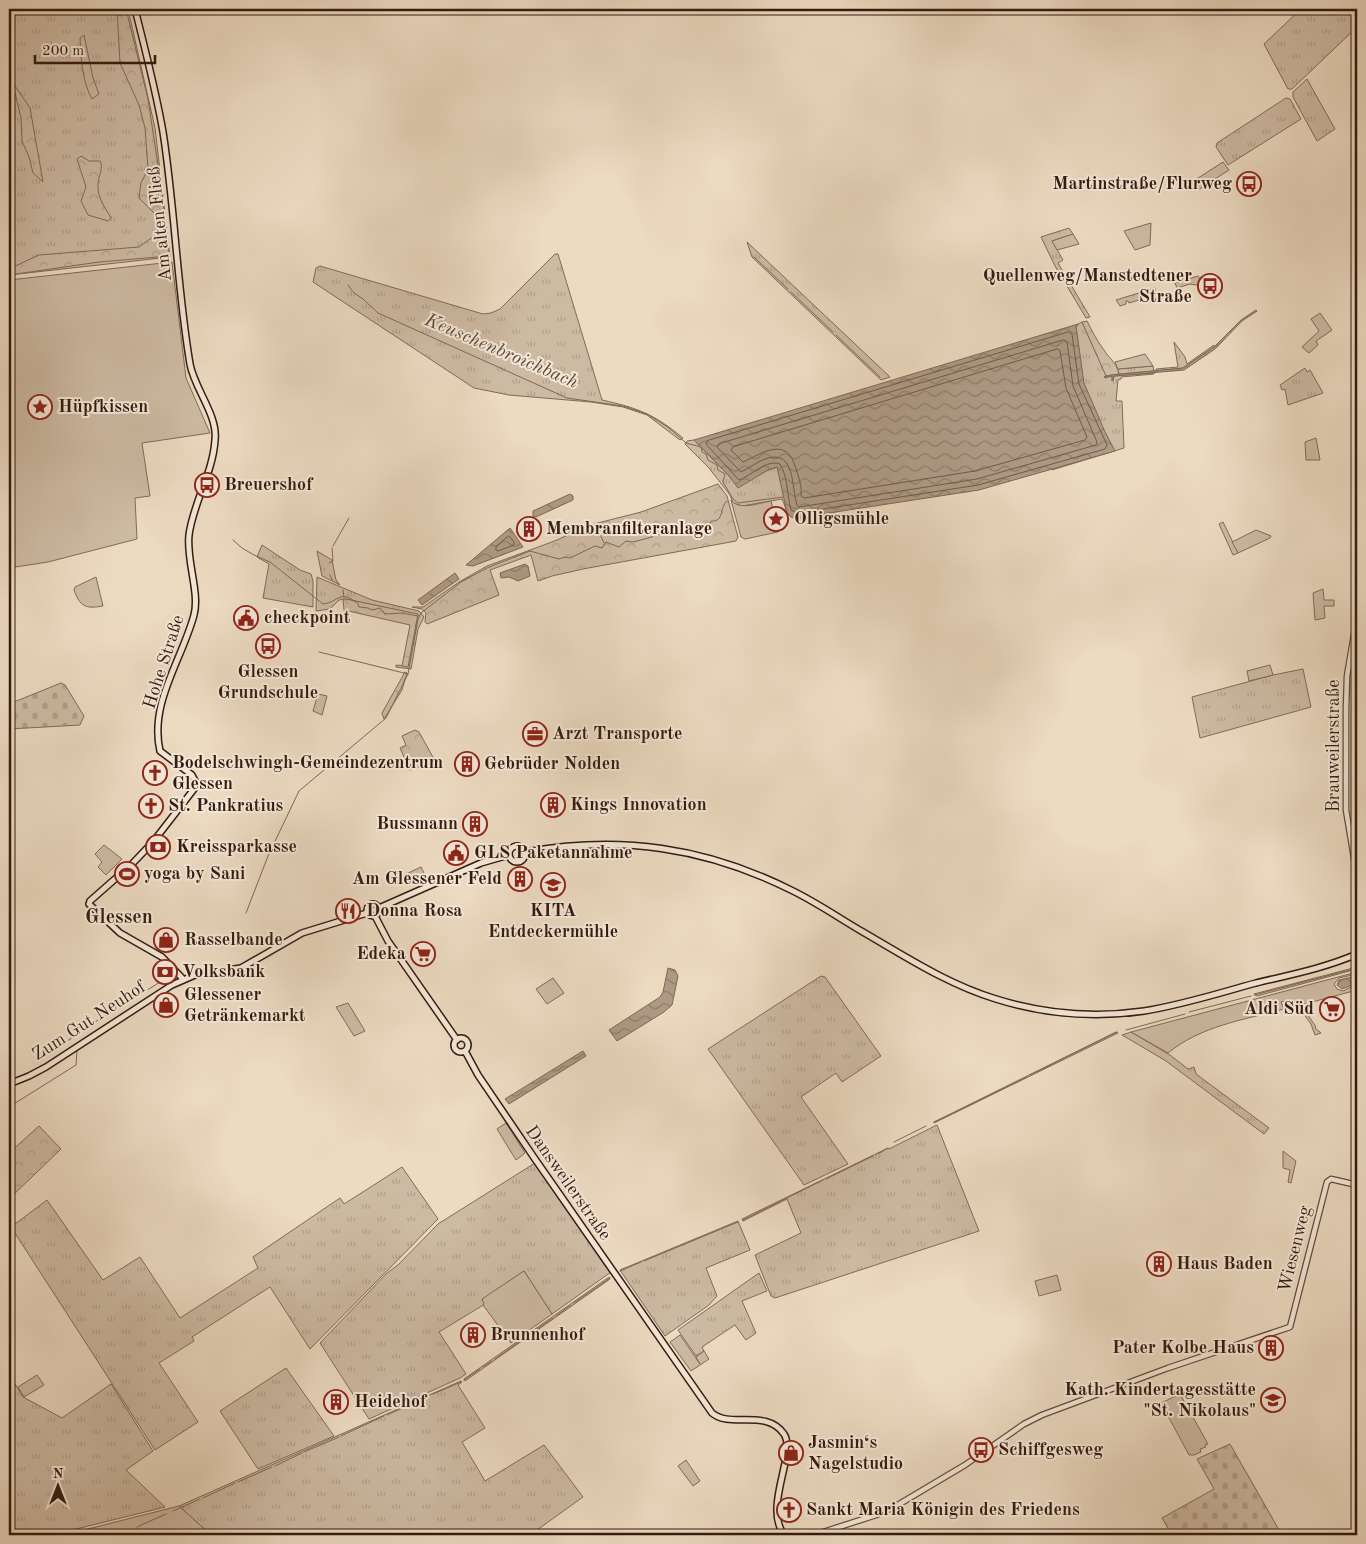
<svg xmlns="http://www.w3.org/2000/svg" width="1366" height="1544" font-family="'Old Standard TT',serif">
	<defs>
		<pattern id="grass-tufts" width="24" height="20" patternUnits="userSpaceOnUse" patternTransform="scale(1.25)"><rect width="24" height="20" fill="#cdbaa3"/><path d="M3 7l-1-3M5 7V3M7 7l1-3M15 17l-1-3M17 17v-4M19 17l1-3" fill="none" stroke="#b19f8b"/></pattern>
		<pattern id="forest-crowns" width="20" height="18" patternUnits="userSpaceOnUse" patternTransform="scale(1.25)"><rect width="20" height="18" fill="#cdbaa3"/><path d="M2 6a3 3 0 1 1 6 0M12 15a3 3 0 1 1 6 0" fill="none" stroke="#b19f8b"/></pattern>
		<pattern id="cemetery-stones" width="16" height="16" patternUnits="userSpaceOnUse" patternTransform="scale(1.25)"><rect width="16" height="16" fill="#cdbaa3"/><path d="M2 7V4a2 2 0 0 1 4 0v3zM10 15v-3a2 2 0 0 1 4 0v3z" fill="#b19f8b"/></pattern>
		<pattern id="water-waves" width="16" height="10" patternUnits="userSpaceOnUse" patternTransform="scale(1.25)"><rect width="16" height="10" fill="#ad9984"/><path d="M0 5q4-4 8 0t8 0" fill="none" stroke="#8e7c6a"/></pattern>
	</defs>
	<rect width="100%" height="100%" fill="#ecdac1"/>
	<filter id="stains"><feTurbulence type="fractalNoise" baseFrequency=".004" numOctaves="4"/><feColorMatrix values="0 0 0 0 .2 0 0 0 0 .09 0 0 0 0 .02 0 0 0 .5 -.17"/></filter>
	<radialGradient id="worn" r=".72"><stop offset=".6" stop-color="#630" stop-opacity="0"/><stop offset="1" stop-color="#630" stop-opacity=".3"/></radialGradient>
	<path fill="url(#grass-tufts)" stroke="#806a59" d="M9 9H128L155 128 170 257 9 275Z
		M1301 9H1357V27L1292 89H1288L1264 44Z
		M1307 79 1335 129 1317 141 1293 97V92Z
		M1286 98 1290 99 1301 119 1228 165 1216 147 1217 143Z
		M1069 228 1073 234 1052 241 1063 260 1058 263 1090 317 1086 318 1055 266 1041 237Z
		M747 242 890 377 881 380 752 257Z
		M555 254H558L602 400C638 408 654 414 683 438L680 440 647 415 623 407 591 402 509 395 474 388 313 282 316 268 320 266 483 314 491 313 500 309Z
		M1155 288 1156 295 1129 303 1128 301H1126V304L1120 306 1116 300Z
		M1082 322 1106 375 1104 377 1113 376 1112 378 1113 381 1114 376 1154 373V374L1121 377V379L1118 380 1116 401H1122L1124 448 1052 470 1050 463 826 514C817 516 796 523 789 515 785 510 785 504 782 499L742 506 733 503 730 495 709 468 685 444 687 441 694 440 729 476 738 487 768 470 1082 373 1076 327 1078 324Z
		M1174 342 1185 357 1187 364 1214 345V347L1183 368 1156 371V369L1178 367Z
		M1153 366 1154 371 1119 374 1118 369Z
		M1305 368 1307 372 1310 370 1323 393 1288 405 1285 389 1282 390 1280 385Z
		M1223 522 1238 553 1233 555 1219 524Z
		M262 545 300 570 311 574 313 581V607L263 598 269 564 257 557Z
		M317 551 332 560 336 580 340 585 322 576Z
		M317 577 372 600 419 611 424 617 418 629 411 669 396 667V665L408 666 418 615 346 599 339 600 330 609 316 611Z
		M1303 669 1311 707 1200 738 1192 697 1273 675Z
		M1357 967V969L1257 996 1254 994Z
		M821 976 825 977 881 1056 842 1082 836 1073 801 1097 848 1164 804 1185 708 1049Z
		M1116 1032 1118 1033 934 1123V1122Z
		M1131 1032 1170 1055 1188 1069 1194 1067 1196 1074 1269 1128 1264 1134 1166 1061 1122 1035Z
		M937 1125 979 1231 775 1298 771 1296 755 1255 801 1233 787 1199 743 1221 742 1219 888 1148 889 1149Z
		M535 1163 611 1272 552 1314 524 1271 482 1300 485 1304 439 1332 466 1374 460 1378 369 1419 320 1343 387 1273 398 1265 438 1224Z
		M402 1167 438 1219 310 1349 270 1287 192 1337 194 1341 159 1363 198 1422 155 1450 11 1227 47 1200 103 1280 140 1257 180 1318 258 1268 253 1257 340 1198 344 1204Z
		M738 1221 750 1250 706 1268 717 1296 709 1305 665 1336 620 1270Z
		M759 1273 767 1291 742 1301 756 1333 746 1340 735 1325 702 1347 704 1351 696 1356 678 1330Z
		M609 1277 610 1279 465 1381 464 1379Z
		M286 1368 334 1436 258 1469 220 1411Z
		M9 1374 23 1397 62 1418 111 1384 153 1451 126 1470 165 1507 52 1535H23L9 1527Z
		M461 1381 462 1382 458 1385 485 1428 462 1442 485 1481 544 1445 583 1497 530 1535H211L179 1506Z"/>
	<path fill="url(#forest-crowns)" stroke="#806a59" d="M117 9H126L148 99 162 192 169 256 99 262 9 275V269L39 255 139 247 157 234 160 223 157 216 139 198 141 183 148 169 145 128 139 105 120 63Z
		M84 35 93 78 99 94 92 99C82 81 81 59 80 38Z
		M9 77 30 108 43 182 33 173 29 157 22 141 21 118 15 93 9 85Z
		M81 156 89 161H100C104 169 98 176 98 184 97 198 105 207 111 218L108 221 88 215 81 201 86 187 77 159Z
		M1087 321C1092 331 1097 341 1104 350 1110 360 1116 361 1119 374L1106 376 1082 322Z
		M718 484 727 496 738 537 736 541 583 569 552 576 538 581 531 555 490 570 499 595 427 624 425 622 426 613 422 609 412 607H423L459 582 487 566 557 540 590 525 641 512Z
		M343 599H346L418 614 408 667 402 666 410 625 344 610Z
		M405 672 407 673 402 690 384 719 382 713Z
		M415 730 419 732 434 759 433 763 410 770 400 748 406 745 402 736Z
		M39 1126 61 1149 9 1199V1153Z"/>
	<path fill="url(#cemetery-stones)" stroke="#806a59" d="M61 683 65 685 84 716 80 725 9 729V704Z
		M1230 1444 1282 1535H1172L1162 1518 1214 1489 1197 1459Z"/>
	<path fill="#cdbaa3" stroke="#806a59" d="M1223 162 1229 170 1198 190 1195 180Z
		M1151 223 1150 245 1135 250 1124 231Z
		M1073 234 1079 244 1057 250 1052 241Z
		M172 262 186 378 210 433 142 443 150 496 135 498 137 539 48 562 9 568V337L12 336 9 326V280Z
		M1198 276 1204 284 1203 286 1190 284 1177 288 1175 283Z
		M1320 313 1332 330 1316 341 1318 345 1309 353 1302 347 1319 331 1311 319Z
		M1145 354 1153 366 1118 369 1115 362Z
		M1316 438 1320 460H1306L1305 442Z
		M731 500C739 511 759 503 771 501L775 517 764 519 765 525 776 523 778 532 745 539 741 537Z
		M1256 530 1271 536 1270 538 1238 553 1232 542Z
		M96 577 103 606C86 609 80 607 74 590L75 587Z
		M1323 589 1324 600H1334V606H1324L1325 618 1315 620 1313 593Z
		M1270 665 1273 675 1249 681 1247 671Z
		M318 694 327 696 322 715 313 711Z
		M104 845 122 859 106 875 98 867 102 862 95 854Z
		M421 867 425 875 408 885 404 875Z
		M1357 972V974L1339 978 1334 984 1337 989 1343 991 1357 984V990L1301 1005 1316 1027 1315 1028 1321 1033 1315 1035 1311 1024 1293 999 1281 1002 1284 1009C1243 1020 1201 1026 1168 1053L1131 1032Z
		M553 978 564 993 547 1004 536 989Z
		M348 1003 365 1031 354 1036 336 1007Z
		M506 1123 525 1153 516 1160 497 1129Z
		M1283 1151 1296 1161 1291 1183 1288 1182 1290 1170 1283 1168Z
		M524 1271 552 1314 511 1343 483 1305 484 1304 482 1299Z
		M1057 1275 1061 1290 1039 1296 1035 1281Z
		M680 1335 700 1364 696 1357 704 1351 709 1359 691 1371 670 1342Z
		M37 1375 44 1385 24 1397 18 1387Z
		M1180 1394 1208 1444 1205 1445 1206 1447 1200 1449 1201 1452 1194 1455H1189L1161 1403Z
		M686 1460 700 1481 693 1486 678 1466Z
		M179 1506 211 1535H64Z"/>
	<path fill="url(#water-waves)" stroke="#7d6755" d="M1256 310 1257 311 1242 321 1215 349 1184 370 1114 376 1112 381V376L1105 378 1104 377 1111 375 1183 368 1214 347 1241 320Z
		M1078 324 1076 327 1084 383 1105 432 1115 451 979 490 796 518 791 517 787 513 777 467 768 470 738 488 729 476 694 440Z
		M570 494 573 496V500L536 517 533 516V511Z
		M510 528 523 547 473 566 466 565Z
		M525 564 528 566 530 576 518 581 509 577 501 578 500 573Z
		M455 573 459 579 422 605 418 600Z
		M668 968 675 970 678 976 672 1005 664 1012 617 1041 609 1030 660 997 663 992Z
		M1357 976V983L1342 989 1337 985 1339 980Z
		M583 1051 586 1056 509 1104 505 1099Z"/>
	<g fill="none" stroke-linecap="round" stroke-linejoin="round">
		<path stroke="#705a4a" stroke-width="1" d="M1069 332 1072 334 1079 384 1107 445 1105 449 978 485 797 513 791 510C787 495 788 477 780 464 766 459 751 476 739 480L706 444 707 441Z
			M1064 340 1067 342 1073 386 1097 442 1096 445 977 479 799 507 797 505C791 487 796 448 765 459 757 462 749 468 741 472L717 447 719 444Z
			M1058 349 1060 351 1066 388 1087 437 1085 440 975 471 804 498 801 496C802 486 799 478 796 469 787 435 763 453 743 462L731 450 733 447Z
			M509 536 514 542V545L498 551 496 550V547Z"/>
		<path stroke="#7d6755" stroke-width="1" d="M754 257 788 289
			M348 285 354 293 363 299 378 313 567 398 623 406 647 414 669 428 686 443 701 447 702 452 706 454 708 460 717 465 718 470 725 474 723 482 733 499 738 503 783 497
			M791 292 833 332
			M836 335 880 377
			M595 523 604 543
			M233 540 242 548 254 555 270 562 323 604C336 603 341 590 354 601 359 605 357 600 359 607L368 608 372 610 380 608 385 614 402 613 418 616
			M333 546 349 518
			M329 563 333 561 332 548
			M330 575 332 580
			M343 590 344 597
			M319 652 408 674
			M246 913 268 856 299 791 386 718 408 674 418 619 421 613 461 582 487 568 530 551 559 559 565 557 570 558 595 546 602 548 606 542 619 547 626 541 633 542 652 537 654 534C669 537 670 526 679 527 688 527 695 530 702 525H710L711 521C725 522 719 507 727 501
			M1254 995 1357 968
			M1189 1012 1251 996
			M1126 1030 1185 1014
			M52 1044 58 1048 82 1030 170 976
			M1030 1075 1117 1032
			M9 1107 76 1065 77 1051
			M954 1113 1027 1077
			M934 1122 952 1114
			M894 1142 926 1126
			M878 1154 888 1148
			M826 1179 873 1156
			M743 1220 823 1180
			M644 1261 738 1222
			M620 1271 641 1262
			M574 1303 610 1278
			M556 1316 571 1305
			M530 1334 553 1318
			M495 1359 527 1336
			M483 1367 492 1361
			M464 1380 480 1369
			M433 1394 461 1382
			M387 1415 429 1396
			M341 1436 384 1416
			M304 1452 339 1437
			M275 1466 302 1453
			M238 1482 272 1467
			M203 1498 235 1483
			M173 1511 200 1499
			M122 1535 130 1534 139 1526 166 1514"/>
		<defs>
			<path id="tertiary" d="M1357 617 1347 676 1346 709V810L1357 876
				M814 1535 876 1515 896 1506 965 1465 1024 1424 1042 1415 1168 1368 1290 1327 1327 1182 1331 1179 1357 1185"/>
			<path id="secondary" d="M135 9C145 49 156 91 163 132 175 209 177 287 190 364 194 388 218 415 215 440 213 473 193 503 189 535 186 560 200 593 194 615 182 660 149 703 160 751L192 775 195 781 194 789 153 842 132 864 90 901 89 904 120 933 162 957 183 979
				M509 854a8 8 0 1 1 16 0a8 8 0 1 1-16 0Z
				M526 852C620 835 705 847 791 890 816 902 839 918 863 932 906 957 949 985 996 999 1044 1014 1095 1018 1144 1011 1182 1005 1219 993 1256 983 1289 975 1325 968 1357 954
				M367 910a6 6 0 1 1 12 0a6 6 0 1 1-12 0Z
				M379 908 481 863 509 855
				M375 916 388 941 457 1040
				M454 1045a7 7 0 1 1 14 0a7 7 0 1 1-14 0Z
				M465 1051 478 1075 535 1159 712 1413C731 1429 766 1408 784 1434 797 1454 763 1506 784 1535
				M9 1084 29 1076 46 1067 172 985 195 975 241 968 302 933 367 913"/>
		</defs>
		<use href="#tertiary" stroke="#624b3c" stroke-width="7"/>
		<use href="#secondary" stroke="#341b0f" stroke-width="8"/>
		<use href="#tertiary" stroke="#f3e7d7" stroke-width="4.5"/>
		<use href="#secondary" stroke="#f3e7d7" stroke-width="5"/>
	</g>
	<defs>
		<symbol id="bus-ring" viewBox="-11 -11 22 22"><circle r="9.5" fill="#f3e7d7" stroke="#8f2418" stroke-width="1.5"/><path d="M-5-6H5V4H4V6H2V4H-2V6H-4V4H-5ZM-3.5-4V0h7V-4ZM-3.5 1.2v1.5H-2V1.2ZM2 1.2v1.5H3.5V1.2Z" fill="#8f2418"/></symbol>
		<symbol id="sight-ring" viewBox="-11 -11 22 22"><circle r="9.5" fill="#f3e7d7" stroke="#8f2418" stroke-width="1.5"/><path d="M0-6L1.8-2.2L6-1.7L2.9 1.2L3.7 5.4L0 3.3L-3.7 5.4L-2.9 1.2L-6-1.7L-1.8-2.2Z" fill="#8f2418"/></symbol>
		<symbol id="building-ring" viewBox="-11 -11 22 22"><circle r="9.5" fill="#f3e7d7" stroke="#8f2418" stroke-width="1.5"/><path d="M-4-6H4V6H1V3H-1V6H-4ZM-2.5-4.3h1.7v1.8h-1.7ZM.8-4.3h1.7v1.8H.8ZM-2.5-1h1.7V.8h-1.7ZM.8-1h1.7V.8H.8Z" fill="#8f2418"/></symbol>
		<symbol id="civic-ring" viewBox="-11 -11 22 22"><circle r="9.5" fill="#f3e7d7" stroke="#8f2418" stroke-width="1.5"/><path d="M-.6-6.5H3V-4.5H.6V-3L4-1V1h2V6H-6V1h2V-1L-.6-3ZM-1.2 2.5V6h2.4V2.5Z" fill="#8f2418"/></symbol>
		<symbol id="office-ring" viewBox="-11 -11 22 22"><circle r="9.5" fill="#f3e7d7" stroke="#8f2418" stroke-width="1.5"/><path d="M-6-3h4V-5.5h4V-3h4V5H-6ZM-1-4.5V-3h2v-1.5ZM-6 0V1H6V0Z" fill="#8f2418"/></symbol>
		<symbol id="church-ring" viewBox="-11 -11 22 22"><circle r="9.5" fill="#f3e7d7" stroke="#8f2418" stroke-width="1.5"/><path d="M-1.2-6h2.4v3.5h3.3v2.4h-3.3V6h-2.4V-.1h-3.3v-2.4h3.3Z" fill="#8f2418"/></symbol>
		<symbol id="bank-ring" viewBox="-11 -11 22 22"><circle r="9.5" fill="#f3e7d7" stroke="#8f2418" stroke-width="1.5"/><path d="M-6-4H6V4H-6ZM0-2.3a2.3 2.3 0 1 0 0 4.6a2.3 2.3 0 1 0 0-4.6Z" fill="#8f2418"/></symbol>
		<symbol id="stadium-ring" viewBox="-11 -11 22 22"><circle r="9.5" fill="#f3e7d7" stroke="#8f2418" stroke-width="1.5"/><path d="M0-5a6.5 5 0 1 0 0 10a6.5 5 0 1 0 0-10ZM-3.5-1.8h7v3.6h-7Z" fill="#8f2418"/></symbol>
		<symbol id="school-ring" viewBox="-11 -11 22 22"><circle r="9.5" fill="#f3e7d7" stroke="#8f2418" stroke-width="1.5"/><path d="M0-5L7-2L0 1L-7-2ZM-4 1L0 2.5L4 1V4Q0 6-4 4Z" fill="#8f2418"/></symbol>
		<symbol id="restaurant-ring" viewBox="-11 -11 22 22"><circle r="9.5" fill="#f3e7d7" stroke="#8f2418" stroke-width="1.5"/><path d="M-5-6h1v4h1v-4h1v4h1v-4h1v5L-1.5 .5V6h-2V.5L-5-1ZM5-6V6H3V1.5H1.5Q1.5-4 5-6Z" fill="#8f2418"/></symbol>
		<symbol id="shop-ring" viewBox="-11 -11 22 22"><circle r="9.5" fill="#f3e7d7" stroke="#8f2418" stroke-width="1.5"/><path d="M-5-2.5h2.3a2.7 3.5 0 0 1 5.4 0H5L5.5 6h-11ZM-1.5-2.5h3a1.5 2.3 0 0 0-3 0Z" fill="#8f2418"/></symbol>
		<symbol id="supermarket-ring" viewBox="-11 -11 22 22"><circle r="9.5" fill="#f3e7d7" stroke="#8f2418" stroke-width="1.5"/><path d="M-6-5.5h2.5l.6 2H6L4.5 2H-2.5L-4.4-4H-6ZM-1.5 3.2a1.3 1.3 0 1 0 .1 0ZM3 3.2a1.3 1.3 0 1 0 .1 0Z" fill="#8f2418"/></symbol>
	</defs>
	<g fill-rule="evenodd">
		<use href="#bus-ring" x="1235" y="170" width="28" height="28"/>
		<use href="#bus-ring" x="1196" y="272" width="28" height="28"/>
		<use href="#sight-ring" x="26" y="393" width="28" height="28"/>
		<use href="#bus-ring" x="193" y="471" width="28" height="28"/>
		<use href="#sight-ring" x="762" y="505" width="28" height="28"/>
		<use href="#building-ring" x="515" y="515" width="28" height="28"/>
		<use href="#civic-ring" x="232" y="604" width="28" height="28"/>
		<use href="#bus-ring" x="254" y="632" width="28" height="28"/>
		<use href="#office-ring" x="521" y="720" width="28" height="28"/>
		<use href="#building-ring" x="453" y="750" width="28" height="28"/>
		<use href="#church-ring" x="141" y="759" width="28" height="28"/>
		<use href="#building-ring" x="539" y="791" width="28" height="28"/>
		<use href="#church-ring" x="137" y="792" width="28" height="28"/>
		<use href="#building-ring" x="461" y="810" width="28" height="28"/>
		<use href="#bank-ring" x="144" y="833" width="28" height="28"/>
		<use href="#civic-ring" x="442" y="839" width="28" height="28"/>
		<use href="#stadium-ring" x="113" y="860" width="28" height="28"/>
		<use href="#building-ring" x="506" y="865" width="28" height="28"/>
		<use href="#school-ring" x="539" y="871" width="28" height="28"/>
		<use href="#restaurant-ring" x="334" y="897" width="28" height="28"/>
		<use href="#shop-ring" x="152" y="926" width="28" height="28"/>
		<use href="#supermarket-ring" x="409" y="940" width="28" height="28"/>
		<use href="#bank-ring" x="151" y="958" width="28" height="28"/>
		<use href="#shop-ring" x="152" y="991" width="28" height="28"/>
		<use href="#supermarket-ring" x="1318" y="995" width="28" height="28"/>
		<use href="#building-ring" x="1145" y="1250" width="28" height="28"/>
		<use href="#building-ring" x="459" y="1321" width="28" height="28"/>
		<use href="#building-ring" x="1257" y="1334" width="28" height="28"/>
		<use href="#school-ring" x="1259" y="1386" width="28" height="28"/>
		<use href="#building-ring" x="322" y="1388" width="28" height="28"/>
		<use href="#bus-ring" x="967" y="1436" width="28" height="28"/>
		<use href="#shop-ring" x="777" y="1439" width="28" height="28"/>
		<use href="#church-ring" x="775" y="1496" width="28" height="28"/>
	</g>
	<g text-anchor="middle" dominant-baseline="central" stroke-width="4" stroke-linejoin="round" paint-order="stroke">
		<g font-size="18" font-weight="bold" fill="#341b0f" stroke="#f3e7d7" text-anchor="start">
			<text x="1232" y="184" text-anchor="end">Martinstraße/Flurweg</text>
			<text x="1192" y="276" text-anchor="end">Quellenweg/Manstedtener<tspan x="1192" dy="21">Straße</tspan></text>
			<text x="58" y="407">Hüpfkissen</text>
			<text x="224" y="485">Breuershof</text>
			<text x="794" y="519">Olligsmühle</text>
			<text x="546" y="529">Membranfilteranlage</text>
			<text x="264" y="618">checkpoint</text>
			<text x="268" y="672" text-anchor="middle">Glessen<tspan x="268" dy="21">Grundschule</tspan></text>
			<text x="552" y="734">Arzt Transporte</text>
			<text x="172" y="763">Bodelschwingh-Gemeindezentrum<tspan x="172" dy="21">Glessen</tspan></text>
			<text x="484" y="764">Gebrüder Nolden</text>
			<text x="570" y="805">Kings Innovation</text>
			<text x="168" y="806">St. Pankratius</text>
			<text x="458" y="824" text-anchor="end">Bussmann</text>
			<text x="176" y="847">Kreissparkasse</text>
			<text x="474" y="853">GLS Paketannahme</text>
			<text x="144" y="874">yoga by Sani</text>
			<text x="502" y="879" text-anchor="end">Am Glessener Feld</text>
			<text x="366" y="911">Donna Rosa</text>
			<text x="553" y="911" text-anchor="middle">KITA<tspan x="553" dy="21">Entdeckermühle</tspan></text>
			<text x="184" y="940">Rasselbande</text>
			<text x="406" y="954" text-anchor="end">Edeka</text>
			<text x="182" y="972">Volksbank</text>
			<text x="184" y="995">Glessener<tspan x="184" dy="21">Getränkemarkt</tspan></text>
			<text x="1314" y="1009" text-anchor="end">Aldi Süd</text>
			<text x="1176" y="1264">Haus Baden</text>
			<text x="490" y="1335">Brunnenhof</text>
			<text x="1254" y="1348" text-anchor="end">Pater Kolbe Haus</text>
			<text x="1256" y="1390" text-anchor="end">Kath. Kindertagesstätte<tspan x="1256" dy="21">"St. Nikolaus"</tspan></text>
			<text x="354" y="1402">Heidehof</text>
			<text x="808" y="1443">Jasmin‘s<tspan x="808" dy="21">Nagelstudio</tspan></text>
			<text x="998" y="1450">Schiffgesweg</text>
			<text x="806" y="1510">Sankt Maria Königin des Friedens</text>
		</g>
		<g font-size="18" fill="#341b0f" stroke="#f3e7d7">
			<text transform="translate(160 224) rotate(-96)">Am alten Fließ</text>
			<text transform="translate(164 662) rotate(-72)">Hohe Straße</text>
			<text transform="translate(1334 746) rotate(-90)">Brauweilerstraße</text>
			<text transform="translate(89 1021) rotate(-33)">Zum Gut Neuhof</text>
			<text transform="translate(568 1183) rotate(55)">Dansweilerstraße</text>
			<text transform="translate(1295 1249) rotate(-76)">Wiesenweg</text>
		</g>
		<g font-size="19" font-style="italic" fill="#5e4738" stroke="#f3e7d7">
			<text transform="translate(501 352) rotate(23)">Keuschenbroichbach</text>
		</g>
		<g font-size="20" font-weight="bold" fill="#341b0f" stroke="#f3e7d7">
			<text x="119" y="918">Glessen</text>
		</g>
	</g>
	<rect width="1366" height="1544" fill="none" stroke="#ecdac1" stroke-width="30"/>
	<rect x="10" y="10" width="1346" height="1524" fill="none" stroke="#341b0f" stroke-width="2.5"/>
	<rect x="15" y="15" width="1336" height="1514" fill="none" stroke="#341b0f"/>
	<g transform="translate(58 1486)" stroke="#f3e7d7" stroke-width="4" paint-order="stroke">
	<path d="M0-4L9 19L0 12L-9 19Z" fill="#341b0f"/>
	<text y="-8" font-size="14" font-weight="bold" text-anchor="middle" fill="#341b0f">N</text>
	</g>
	<path d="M35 55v8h120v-8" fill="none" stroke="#341b0f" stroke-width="2.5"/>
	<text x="42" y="55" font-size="15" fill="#341b0f" stroke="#f3e7d7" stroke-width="4" paint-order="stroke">200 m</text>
	<rect width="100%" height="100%" filter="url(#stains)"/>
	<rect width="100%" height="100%" fill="url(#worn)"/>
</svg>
